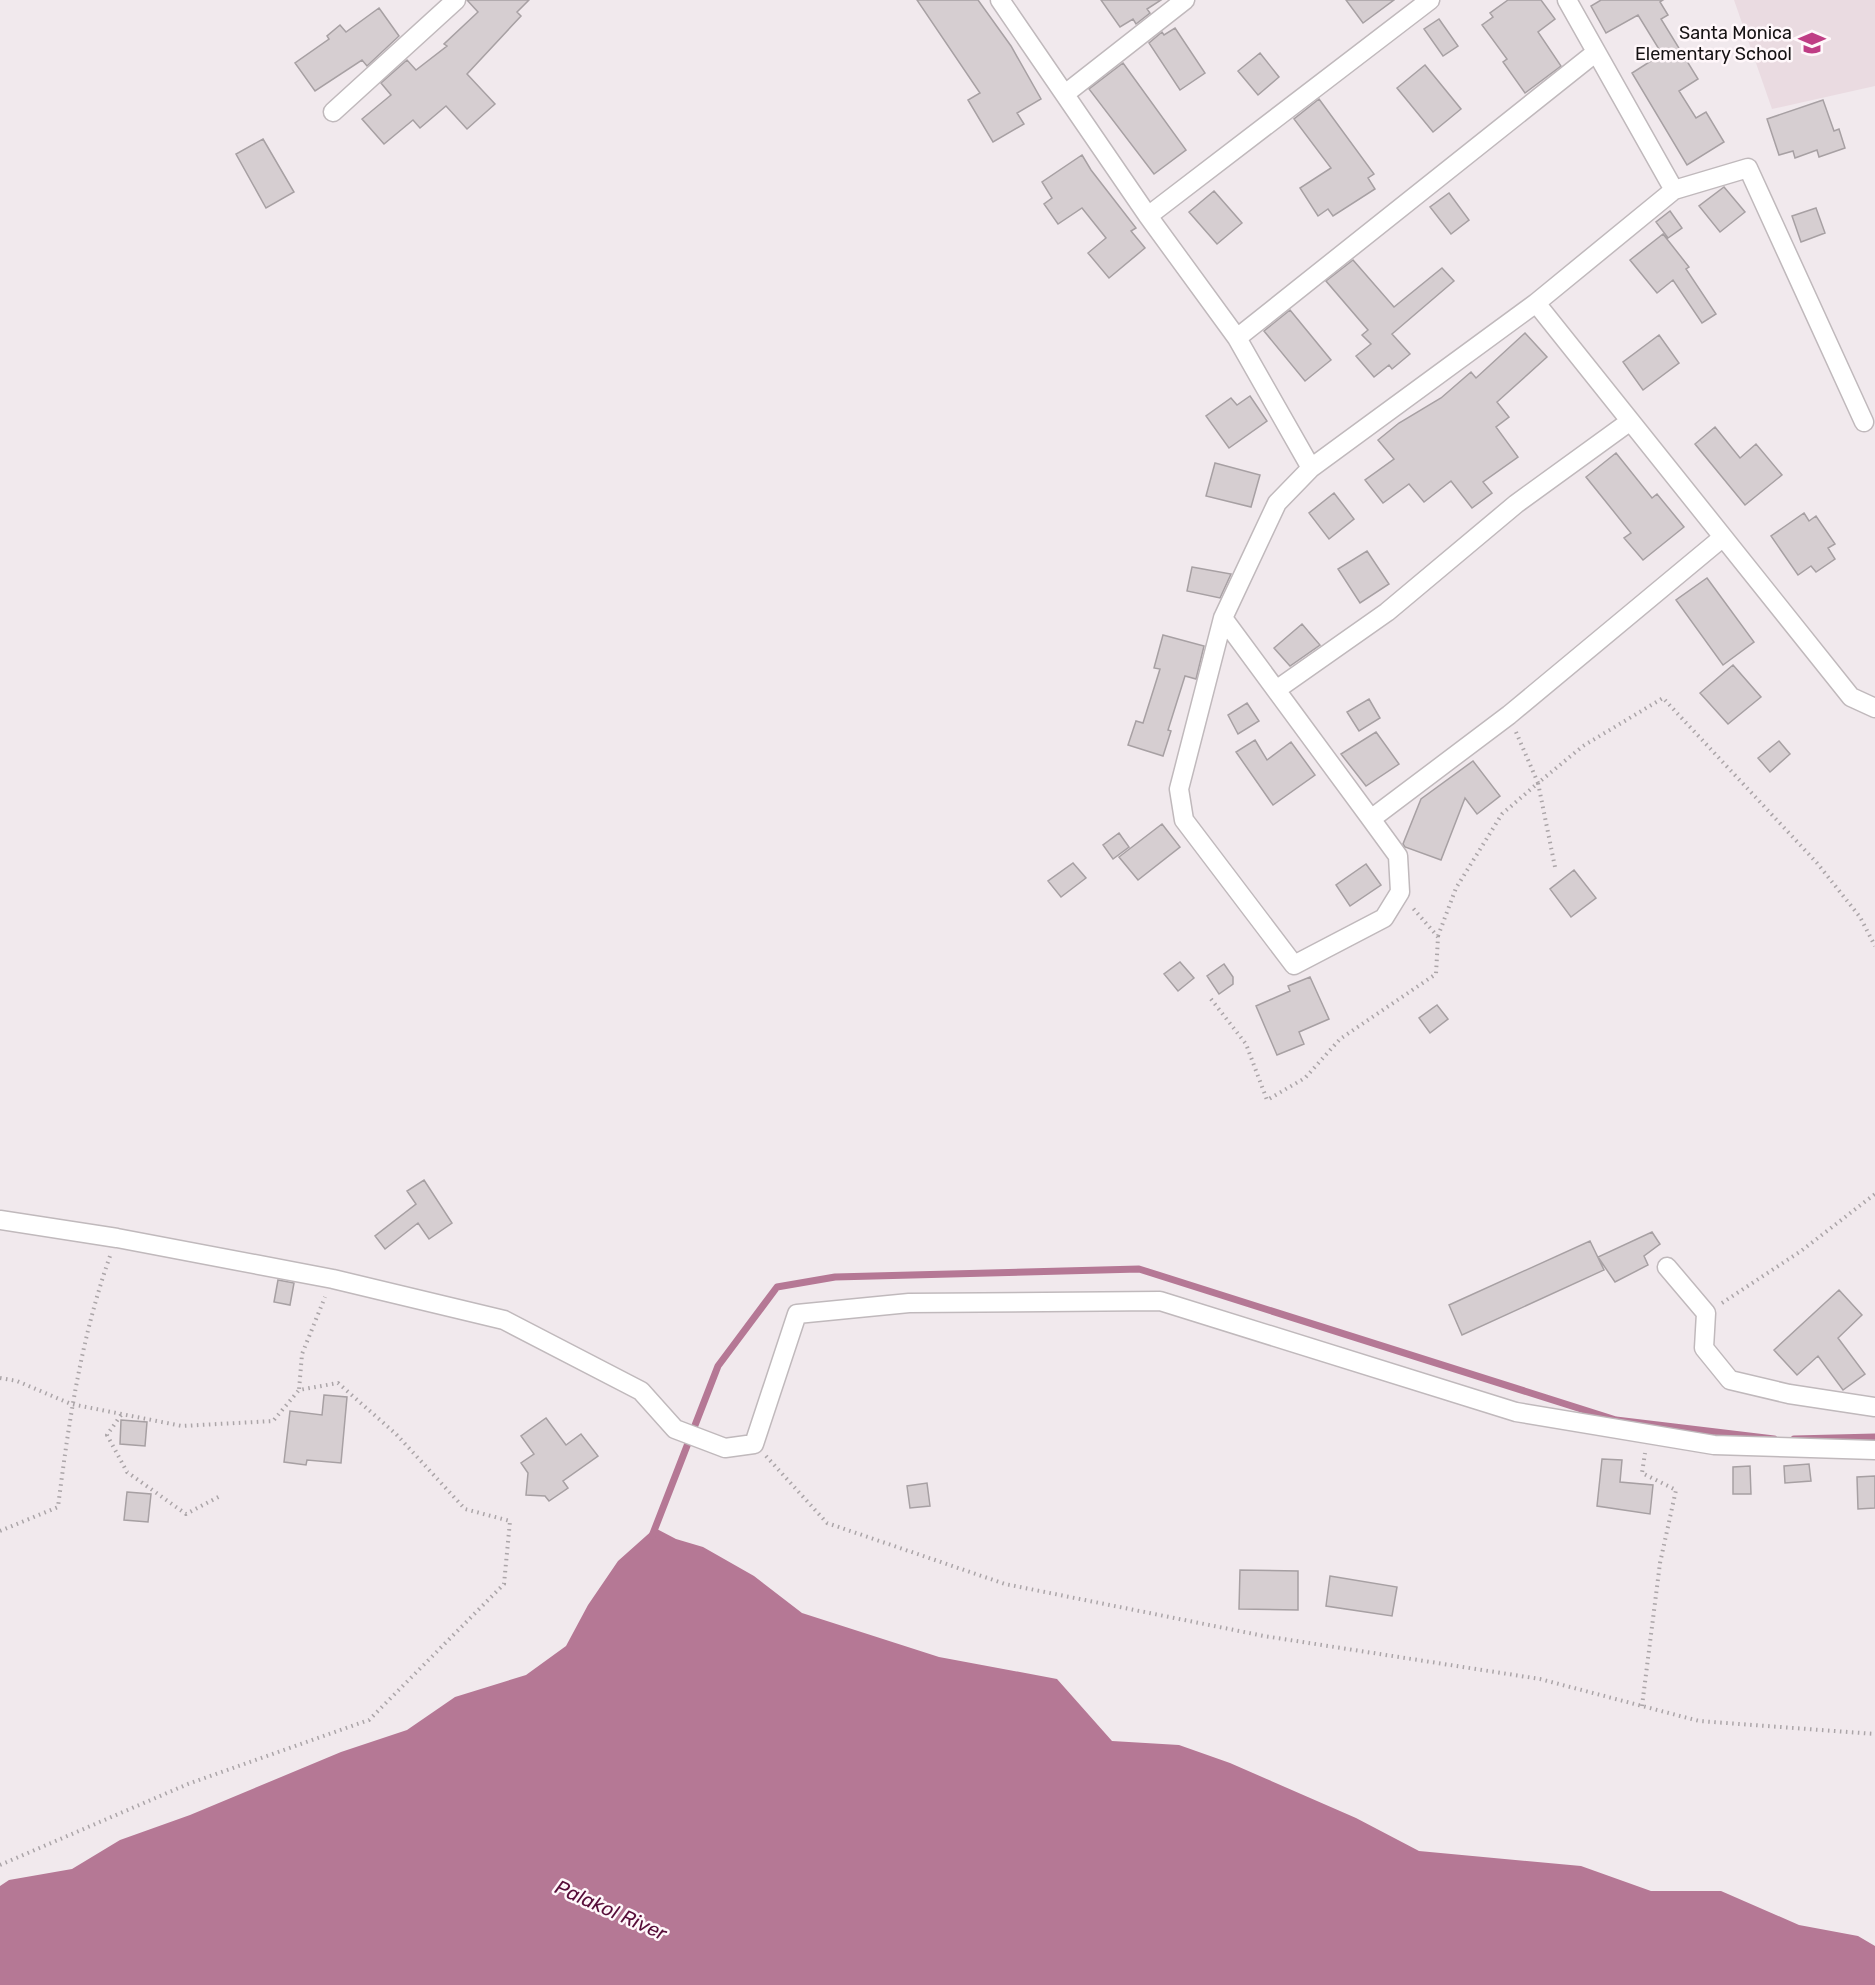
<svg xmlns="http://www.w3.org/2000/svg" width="1875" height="1985" font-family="Rubik,sans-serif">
	<rect width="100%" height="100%" fill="#f1e9ed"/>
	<path fill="#eadbe1" d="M1734 0H1875V86L1772 109Z"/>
	<path fill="#b57895" d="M655 1528 676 1539 703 1547 754 1576 802 1613 939 1657 1057 1679 1112 1741 1179 1745 1230 1763 1356 1818 1419 1851 1581 1866 1651 1891H1721L1799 1925 1858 1936 1875 1946V1985H0V1886L9 1880 72 1869 120 1840 190 1815 341 1752 407 1730 455 1697 526 1675 566 1646 588 1605 618 1561Z"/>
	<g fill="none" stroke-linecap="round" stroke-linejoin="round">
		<path stroke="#b57895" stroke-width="7" d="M1794 1439 1875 1437
			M652 1536 718 1366 777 1287 835 1277 1139 1269 1616 1420 1774 1439"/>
	</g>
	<path fill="#d6ced1" stroke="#a7a0a3" stroke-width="1.5" d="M467 0H529L517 12 521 16 467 74 495 104 467 129 446 106 420 128 413 120 384 144 362 119 391 95 381 83 407 60 416 70 447 46 444 44 478 12Z
		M917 0H978L1011 46 1041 99 1017 113 1024 124 993 142 968 100 980 93Z
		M1101 0H1161L1147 9 1150 13 1136 24 1133 19 1120 27Z
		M1346 0H1394L1363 23Z
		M1508 0H1541L1555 19 1538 32 1561 66 1525 93 1503 62 1507 59 1482 25 1493 17 1490 13Z
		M1601 0H1663L1660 2 1668 15 1661 19 1698 79 1679 91 1696 118 1706 112 1724 142 1687 165 1632 73 1662 54 1638 15 1606 33 1591 6Z
		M379 8 399 36 367 66 362 60 315 91 295 63 329 39 327 36 340 25 346 32Z
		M1439 19 1458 46 1443 56 1424 29Z
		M1175 28 1205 73 1180 90 1149 43 1162 32 1164 35Z
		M1260 53 1279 77 1258 95 1238 71Z
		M1123 63 1186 150 1154 174 1089 89Z
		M1425 65 1461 109 1433 132 1397 88Z
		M1319 99 1374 174 1368 178 1375 189 1333 216 1328 209 1318 216 1300 188 1331 168 1294 119Z
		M1823 100 1834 131 1839 129 1845 148 1819 157 1817 150 1795 158 1793 151 1779 155 1767 119Z
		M263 139 294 192 266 208 236 154Z
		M1082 155 1091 170 1136 228 1131 231 1145 248 1109 278 1088 253 1106 238 1082 208 1058 224 1044 204 1052 198 1042 182Z
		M1724 187 1745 212 1720 232 1699 206Z
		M1214 191 1242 223 1217 244 1189 212Z
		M1449 193 1469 220 1451 234 1430 207Z
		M1816 208 1825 233 1801 242 1792 216Z
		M1670 211 1682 228 1668 238 1656 222Z
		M1663 234 1689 267 1686 269 1716 314 1702 323 1673 280 1657 293 1630 260Z
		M1353 260 1394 307 1442 268 1454 281 1392 334 1410 354 1392 369 1389 365 1374 377 1356 356 1371 344 1362 335 1368 330 1326 281Z
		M1290 310 1331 360 1305 381 1264 331Z
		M1525 333 1547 357 1497 402 1509 417 1496 427 1518 457 1483 482 1492 493 1472 508 1451 481 1424 502 1409 484 1383 503 1365 480 1394 459 1378 440 1399 423 1441 398 1471 372 1476 378Z
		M1659 335 1679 363 1643 390 1623 362Z
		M1250 396 1267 421 1229 448 1206 416 1231 398 1237 405Z
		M1715 427 1740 458 1756 444 1782 475 1745 505 1695 444Z
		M1616 453 1652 498 1657 494 1684 527 1643 560 1624 538 1631 533 1586 477Z
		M1215 463 1260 475 1251 507 1206 496Z
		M1334 493 1354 519 1329 539 1309 513Z
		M1804 513 1809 521 1816 516 1835 544 1828 548 1835 559 1816 572 1811 566 1798 575 1771 536Z
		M1367 551 1389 584 1360 603 1338 569Z
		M1192 567 1231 574 1220 598 1187 591Z
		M1707 578 1754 642 1723 665 1676 600Z
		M1302 624 1320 645 1290 666 1274 648Z
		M1163 635 1204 646 1196 679 1185 676 1168 730 1171 731 1163 756 1128 745 1136 721 1143 723 1160 669 1154 668Z
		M1733 665 1761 697 1728 724 1700 693Z
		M1369 699 1380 718 1359 731 1347 712Z
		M1247 703 1259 721 1238 734 1228 715Z
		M1376 732 1399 764 1366 786 1341 754Z
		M1255 740 1267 760 1291 742 1315 775 1273 805 1236 752Z
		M1779 741 1790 754 1770 772 1758 758Z
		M1473 761 1500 796 1477 814 1465 798 1441 860 1405 847 1403 844 1421 799Z
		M1162 824 1180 847 1138 880 1119 857Z
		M1119 833 1129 847 1113 859 1103 845Z
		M1073 863 1086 878 1061 897 1048 881Z
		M1366 864 1381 885 1350 906 1336 885Z
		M1574 870 1596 898 1571 917 1550 889Z
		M1180 962 1194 978 1178 991 1164 974Z
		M1224 964 1233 977V984L1219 994 1207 976Z
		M1310 977 1329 1019 1299 1032 1304 1044 1277 1055 1256 1006 1290 991 1288 986Z
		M1437 1005 1448 1019 1430 1033 1419 1018Z
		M424 1180 452 1223 429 1239 418 1223 385 1249 375 1236 416 1204 407 1191Z
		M1652 1232 1660 1244 1644 1256 1648 1265 1615 1282 1598 1257Z
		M1590 1241 1604 1270 1462 1335 1449 1305Z
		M278 1280 294 1283 290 1305 274 1302Z
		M1839 1290 1862 1315 1838 1338 1865 1374 1843 1390 1818 1356 1797 1375 1774 1350Z
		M324 1395 347 1397 341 1463 307 1460 306 1465 284 1462 290 1411 322 1415Z
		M546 1418 566 1445 581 1434 598 1456 563 1481 568 1488 549 1501 545 1496 526 1495 528 1473 521 1463 534 1454 521 1436Z
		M121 1420 147 1422 145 1446 120 1444Z
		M1602 1459 1622 1460 1620 1482 1653 1485 1650 1514 1597 1506Z
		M1809 1464 1811 1481 1785 1483 1784 1466Z
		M1750 1466 1751 1494H1733V1467Z
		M1875 1476V1508L1858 1509 1857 1477Z
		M927 1483 930 1506 910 1508 907 1486Z
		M127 1492 151 1494 148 1522 124 1520Z
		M1240 1570 1298 1571V1610L1239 1609Z
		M1330 1576 1397 1587 1392 1616 1326 1606Z"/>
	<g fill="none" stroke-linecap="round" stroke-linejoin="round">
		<defs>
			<path id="street" d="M1000 0 1148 216 1237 338 1311 468 1536 303 1851 697 1875 708
				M1567 0 1674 190
				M1065 94 1185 0
				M333 112 456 0
				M1148 216 1430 0
				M1536 303 1674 190 1748 168 1864 422
				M1237 338 1595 53
				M1311 468 1277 503 1223 618 1179 789 1184 820 1294 965 1384 918 1400 892 1398 856 1371 819
				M1223 618 1371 819 1509 715 1722 538
				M1276 690 1387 612 1516 504 1629 422
				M0 1220 117 1238 333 1279 504 1320 641 1391 675 1429 725 1448 754 1444 797 1314 909 1303 1160 1301 1516 1412 1714 1445 1875 1450
				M1667 1267 1706 1313 1704 1348 1730 1380 1789 1394 1875 1407"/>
		</defs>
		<use href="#street" stroke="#c0b9bc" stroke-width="21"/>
		<path stroke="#aba5a8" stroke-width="4" stroke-dasharray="1.5 4.5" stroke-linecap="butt" d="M1516 732 1538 783 1583 746 1663 698 1817 863 1860 917 1875 946
			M1438 936 1456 888 1502 814 1538 783 1555 867
			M1211 999 1246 1044 1267 1100 1305 1078 1340 1039 1436 974 1438 937 1412 907
			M1722 1303 1801 1251 1875 1194
			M0 1378 17 1381 71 1404 182 1426 273 1421 299 1390
			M121 1415 107 1435 127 1472 186 1514 222 1495
			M766 1456 827 1523 1005 1584 1264 1636 1540 1679 1699 1721 1875 1734
			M0 1531 58 1507C69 1420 81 1339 110 1256
			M1642 1706 1660 1563 1676 1490 1642 1473 1645 1453
			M0 1865 188 1784 369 1720 504 1584 510 1521 465 1509 396 1434 338 1383 299 1390 302 1354 325 1297"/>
		<use href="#street" stroke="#fff" stroke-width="18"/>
	</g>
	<defs>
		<symbol id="school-bare" viewBox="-9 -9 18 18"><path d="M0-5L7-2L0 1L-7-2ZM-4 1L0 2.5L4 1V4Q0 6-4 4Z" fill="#bf3d85" stroke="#fff7fa" stroke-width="2.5" paint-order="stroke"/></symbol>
	</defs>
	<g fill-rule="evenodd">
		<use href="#school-bare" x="1793" y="24" width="38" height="38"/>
	</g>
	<g text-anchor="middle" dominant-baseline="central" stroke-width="5" stroke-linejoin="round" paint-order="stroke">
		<g font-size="18" fill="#151213" stroke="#fff7fa" text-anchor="end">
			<text x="1792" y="33">Santa Monica<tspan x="1792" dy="21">Elementary School</tspan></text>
		</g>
		<g font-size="20" font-style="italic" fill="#570d39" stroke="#fff7fa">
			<text transform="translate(611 1910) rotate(24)">Palakol River</text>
		</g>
	</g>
</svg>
